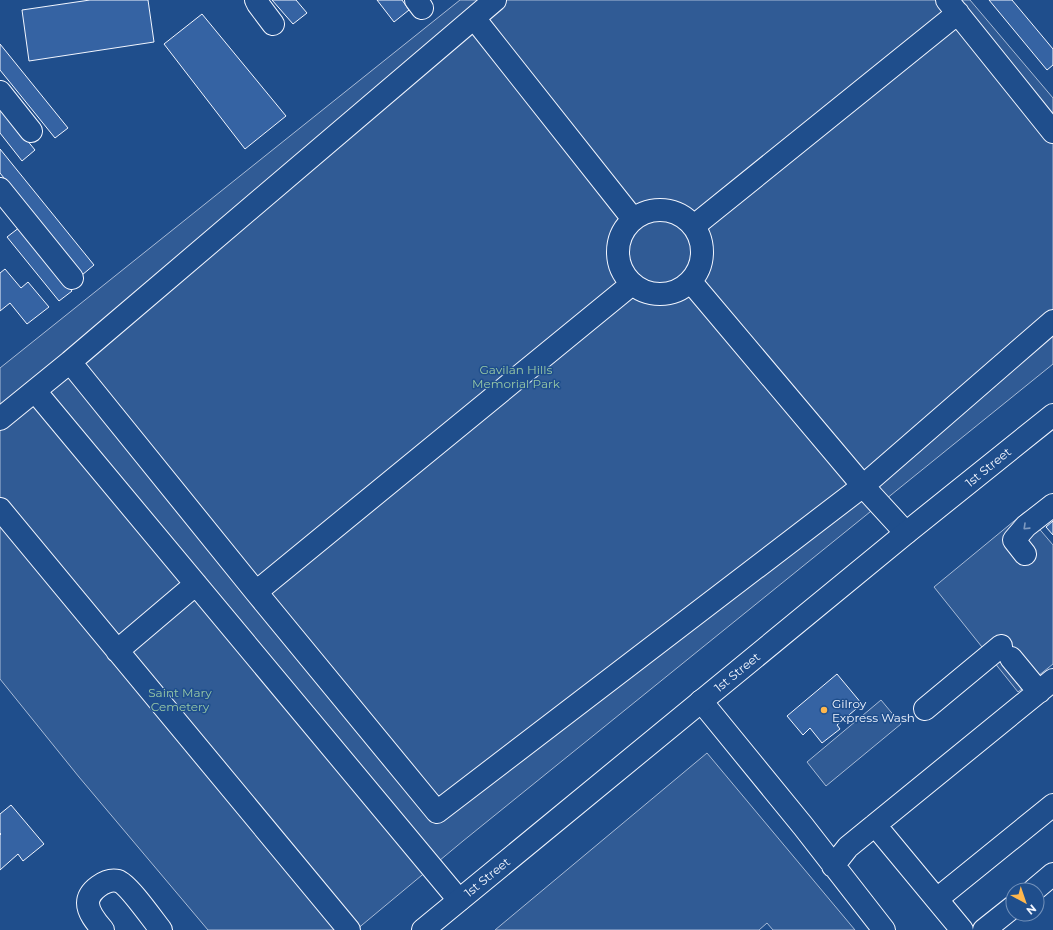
<svg xmlns="http://www.w3.org/2000/svg" width="1053" height="930" font-family="Montserrat,sans-serif">
	<rect width="100%" height="100%" fill="#1f4e8c"/>
	<path fill="#305b95" stroke="#a8bbd7" d="M460 0H970L1053 98V364L463 841 356 930H208L79 777 0 679V368Z
		M1025 512 1053 545V664L1018 692 934 587Z
		M881 700 901 724 826 786 807 762Z
		M707 753 855 930H773L767 923 759 930H495Z"/>
	<path fill="#3563a3" stroke="#f2f6ff" d="M90 0H148L154 42 29 61 22 10Z
		M272 0H296L307 13 293 24Z
		M377 0H402L409 10 394 22Z
		M989 0H1012L1053 49V65L1047 70Z
		M202 14 286 116 245 149 164 44Z
		M0 44 68 128 55 138 0 70Z
		M0 107 35 150 22 161 0 133Z
		M0 149 94 265 82 275 0 173Z
		M20 227 72 291 59 301 7 237Z
		M5 269 21 288 28 282 49 307 27 324 10 303 0 311V273Z
		M1053 521V535L1046 527Z
		M837 674 862 704 837 725 840 729 822 743 810 728 803 735 787 716Z
		M11 805 44 844 23 861 18 854 0 870V835L1 834 0 833V814Z"/>
	<g fill="none" stroke-linecap="round" stroke-linejoin="round">
		<defs>
			<path id="minor" d="M256 0 258 4 273 24
				M416 0 422 8
				M947 0 1053 132
				M474 18 633 219
				M0 92 31 131
				M0 189 72 278
				M618 252a42 42 0 1 1 84 0a42 42 0 1 1-84 0Z
				M694 226 958 13
				M691 282 863 486 906 533
				M70 362 256 592 437 812 863 486 1053 321
				M35 391 459 900
				M0 419 70 362 495 0
				M0 509 349 930
				M1025 554 1014 540 1026 526 1053 505
				M256 592 632 284
				M117 651 196 584
				M1011 658 1039 692
				M701 701 803 826 884 930
				M925 709 1001 646
				M875 825 962 930
				M833 866 848 847 1053 680
				M1034 890 1053 874
				M937 899 1053 805
				M103 930C97 923 88 913 88 903 88 891 106 878 118 881 128 884 153 920 161 930
				M984 930 1013 907"/>
			<path id="major" d="M423 930 906 533 1053 415"/>
		</defs>
		<use href="#minor" stroke="#f2f6ff" stroke-width="24"/>
		<use href="#major" stroke="#f2f6ff" stroke-width="24"/>
		<use href="#minor" stroke="#1f4e8c" stroke-width="22"/>
		<use href="#major" stroke="#1f4e8c" stroke-width="22"/>
	</g>
	<defs><path id="oneway-chevron" d="M-2-3.5L2.5 0L-2 3.5" fill="none" stroke-width="1.6" stroke-linecap="round" stroke-linejoin="round"/></defs>
	<use stroke="#7e9ac0" href="#oneway-chevron" transform="translate(1026 527) rotate(136)"/>
	<circle fill="#ffb74d" stroke="#1f4e8c" stroke-width="1.5" cx="824" cy="710" r="4"/>
	<g text-anchor="middle" dominant-baseline="central" stroke-width="3" stroke-linejoin="round" paint-order="stroke">
		<g font-size="12" fill="#97c8a6" stroke="#1f4e8c">
			<text x="516" y="369">Gavilan Hills<tspan x="516" dy="14">Memorial Park</tspan></text>
			<text x="180" y="692">Saint Mary<tspan x="180" dy="14">Cemetery</tspan></text>
		</g>
		<g font-size="12" fill="#f2f6ff" stroke="#1f4e8c">
			<text transform="translate(988 467) rotate(-39)">1st Street</text>
			<text transform="translate(737 672) rotate(-39)">1st Street</text>
			<text transform="translate(487 877) rotate(-39)">1st Street</text>
		</g>
		<g font-size="12" fill="#f2f6ff" stroke="#1f4e8c" text-anchor="start">
			<text x="832" y="703">Gilroy<tspan x="832" dy="14">Express Wash</tspan></text>
		</g>
	</g>
	<g transform="translate(1025 902) rotate(140)"><circle r="19" fill="#1f4e8c" stroke="#7391ba"/>
	<path d="M0-3L7 15L0 10L-7 15Z" fill="#ffb74d"/>
	<text y="-6" font-size="11" font-weight="bold" text-anchor="middle" fill="#f2f6ff">N</text>
	</g>
</svg>
